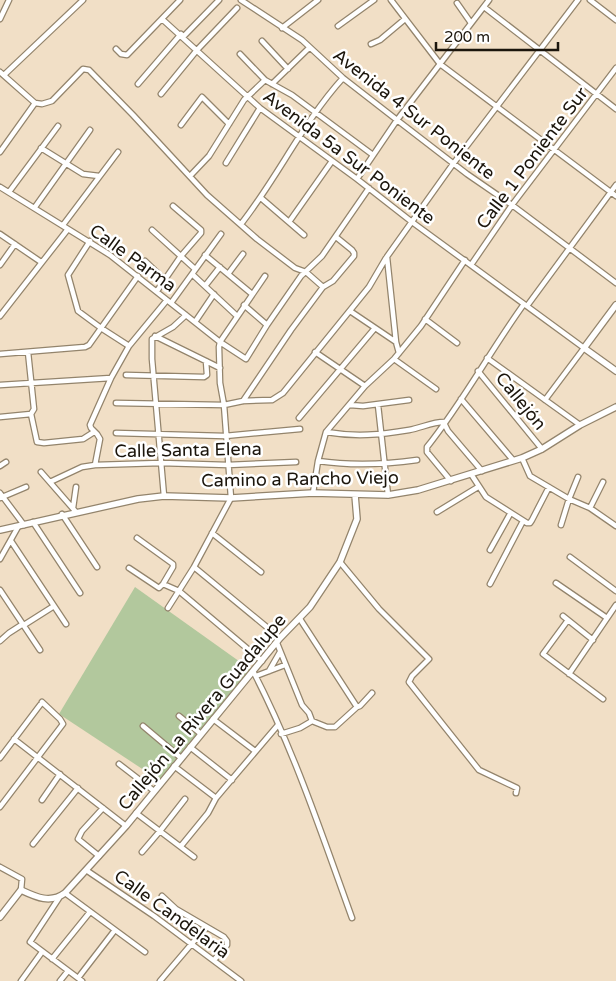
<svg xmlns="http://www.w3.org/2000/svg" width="616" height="981" font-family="'Varela Round',sans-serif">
	<rect width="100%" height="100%" fill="#f1dfc6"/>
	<path fill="#b2c89d" d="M135 587 250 669 159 780 59 714Z"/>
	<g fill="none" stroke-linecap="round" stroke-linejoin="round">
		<defs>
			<path id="minor" d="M241 0 302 40 343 78 397 120 467 174 512 205 616 283
				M391 0 440 64 616 196
				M590 0 616 20
				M457 3 471 23
				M484 7 616 109
				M0 19 9 0
				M162 19 260 108 357 179 412 222 584 348 545 400
				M338 26 374 0
				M282 28 318 0
				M183 37 219 0
				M262 41 288 69
				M371 44 380 40 405 19
				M116 49 121 54 127 55 180 0
				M240 54 265 80 292 95 373 155
				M0 72 35 103
				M4 75 83 0
				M138 84 181 34
				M272 84 309 48
				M161 94 197 50 237 8
				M35 103 42 104 52 101 83 69 89 70 133 115 207 195 257 239 295 268 306 272 323 287
				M181 125 202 97 229 124
				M41 148 83 174 99 176
				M0 152 35 103
				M226 163 260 108
				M190 176 209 156 244 100 265 80
				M357 179 397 120 489 0
				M0 187 110 255 220 342 246 359 267 325 301 276 322 256 369 188
				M9 192 58 126
				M261 198 304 235
				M35 207 90 130
				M289 222 332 161
				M241 224C278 177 303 122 343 78
				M63 225 118 152
				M152 230 195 269
				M0 234 41 262
				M90 241 68 275 78 311 101 328 129 346
				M205 255 252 294
				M387 257 396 342
				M145 261 165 280
				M0 265 15 244
				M471 265 512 205 616 68
				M192 274 237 316
				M228 274 243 254
				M205 286 220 267
				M157 291 181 256 201 233V230L173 206
				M171 303 221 234
				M244 305 267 325
				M527 306 616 185
				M350 311 396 342 399 353
				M0 316 68 229
				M425 319 457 343
				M195 322 214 294
				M155 336 220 368
				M28 352 34 409 31 414 37 442 44 443 83 439 94 432
				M315 352 365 386
				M0 354 85 347 89 345 138 276
				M487 358 580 425
				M394 359 436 389
				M478 371 542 449
				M126 375 204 377 207 375 206 361
				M0 385 111 378 129 346 167 300
				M461 399 513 460
				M243 401 291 330 323 287 333 281 354 256V253L352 250 336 237
				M116 403 224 405 243 401 272 400 283 393 369 287 386 258 453 164 578 0
				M350 405 363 406 409 400
				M378 405 388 495
				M0 417 31 414
				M299 418 375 328
				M444 423 448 431 482 471
				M326 432C355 437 380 435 409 430 421 428 432 422 444 422
				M116 433 225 436 300 429
				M522 458 530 476 569 499 590 508 616 526
				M318 461C353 466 382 465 417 460
				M95 465 100 439 97 434 91 428 90 425 111 378
				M0 466 6 462
				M41 472 76 512
				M471 474 486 497 527 523H530L532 520 549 487
				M451 481 427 452V447C463 402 490 351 524 304
				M50 482 82 467 95 465 161 463 228 465 296 462
				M0 493 24 525
				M313 493 318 461 326 432 365 386 394 359 421 326 465 260
				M164 496 152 359V339L173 327 186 315
				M0 498 26 487
				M73 508 76 487
				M590 508 603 482
				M437 512 478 487
				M62 514 97 567
				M33 522 80 593
				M561 525 569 499 578 477
				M212 533 261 572
				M11 541 66 624
				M490 550 510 514
				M570 557 616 591
				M0 559 18 527
				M340 562 379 609 429 659 412 676 409 682 479 770 517 788 516 793
				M194 567 280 638
				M129 568 159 588 163 584 173 567V564L137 538
				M556 583 607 618
				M163 584 179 591 262 661
				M490 584 523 521
				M0 590 40 650
				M168 608 194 567 231 498 224 405 220 383 219 347 220 342 265 276
				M563 616 593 640
				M300 619 357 707
				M568 620 543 654 603 699
				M24 625 54 606
				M0 641 9 633 23 624
				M277 643 302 705 309 713 312 721
				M253 671C294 750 322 835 352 918
				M269 671 280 652
				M569 674 616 605
				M256 676 285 665
				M179 716 201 734
				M213 719 255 751
				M143 726 181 758
				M281 734 300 728 312 721 327 727H335L357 707 360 706 372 693
				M14 739 126 826
				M190 747 232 780
				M0 758 40 705
				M119 764 154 791
				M174 766 216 798
				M42 800 60 774
				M0 807 63 724 60 719 42 702
				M136 813 194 857
				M33 844 78 788
				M181 846 208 813 216 798 278 725
				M142 852 160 831 185 799
				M99 856 78 839 82 831 103 808
				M0 867 22 879 21 890
				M86 870 154 916 241 981
				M65 893 145 952
				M162 896 176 909 224 937 227 941V945L214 960
				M59 898 30 942 82 981
				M52 959 90 912
				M78 978 115 930
				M21 981 42 952
				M60 981 68 971
				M160 981 206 927"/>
			<path id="tertiary" d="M616 305 584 348 616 371
				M0 530 138 499 164 496 231 498 313 493 388 495 418 490 522 458 542 449 580 425 616 407
				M0 917 21 890C36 897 50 904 65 893L126 826 280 638 310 607 340 562 357 519 355 495"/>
		</defs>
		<use href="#minor" stroke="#93846c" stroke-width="7"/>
		<use href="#tertiary" stroke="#93846c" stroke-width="8"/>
		<use href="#minor" stroke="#fff" stroke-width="4.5"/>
		<use href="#tertiary" stroke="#fff" stroke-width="5.5"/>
	</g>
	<g text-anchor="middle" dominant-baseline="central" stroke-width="5" stroke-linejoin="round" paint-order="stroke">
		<g font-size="18" fill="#1b150c" stroke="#fff">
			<text transform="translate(414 114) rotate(38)">Avenida 4 Sur Poniente</text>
			<text transform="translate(349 157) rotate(37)">Avenida 5a Sur Poniente</text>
			<text transform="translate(532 158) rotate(-53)">Calle 1 Poniente Sur</text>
			<text transform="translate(133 258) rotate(36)">Calle Parma</text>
			<text transform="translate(521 401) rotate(51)">Callejón</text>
			<text transform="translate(188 450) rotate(-1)">Calle Santa Elena</text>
			<text transform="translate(300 479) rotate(-1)">Camino a Rancho Viejo</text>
			<text transform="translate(202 712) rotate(-50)">Callejón La Rivera Guadalupe</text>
			<text transform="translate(172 914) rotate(36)">Calle Candelaria</text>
		</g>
	</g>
	<path d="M436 42v8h122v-8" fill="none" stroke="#1b150c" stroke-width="2.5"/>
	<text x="444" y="42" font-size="15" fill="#1b150c" stroke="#ffffff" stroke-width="4" paint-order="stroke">200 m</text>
</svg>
